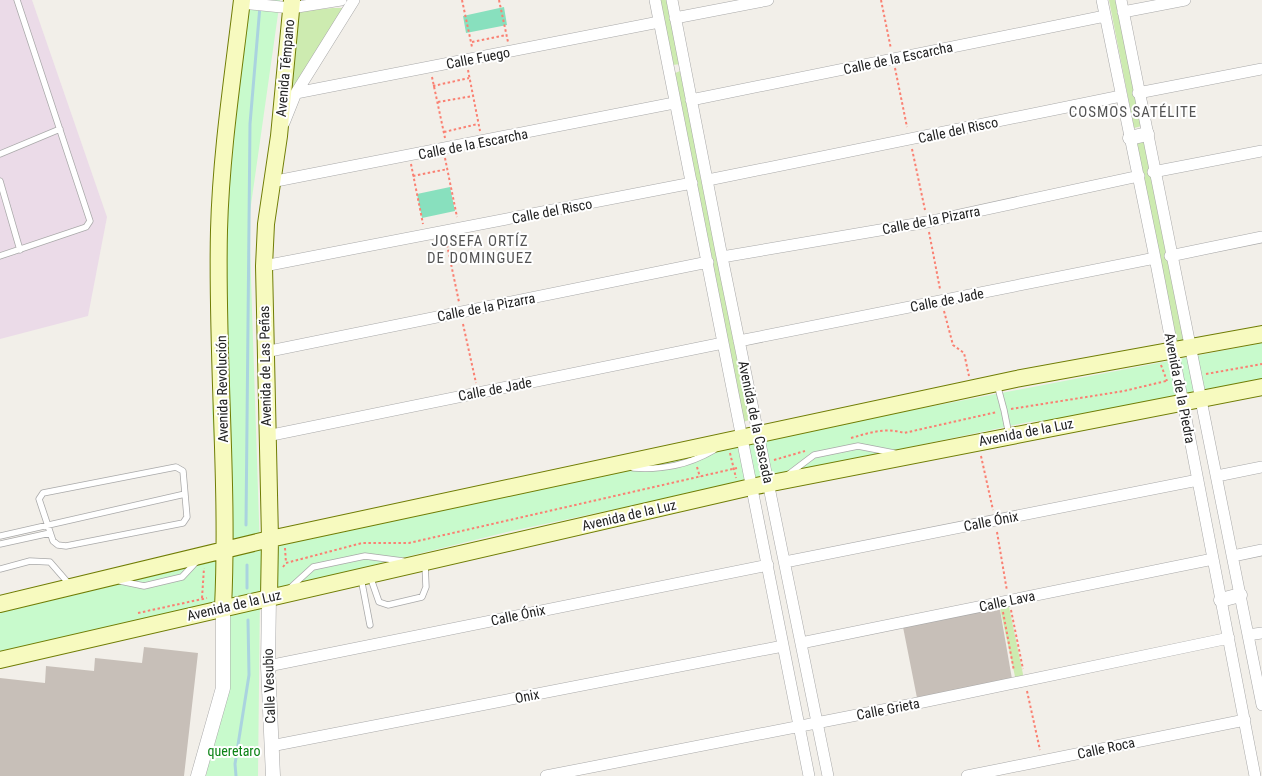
<svg xmlns="http://www.w3.org/2000/svg" width="1262" height="776" font-family="'Roboto Condensed',sans-serif">
	<rect width="100%" height="100%" fill="#f2efe9"/>
	<path fill="#ebdbe8" d="M0 0H32L107 217 88 316 0 339Z"/>
	<path fill="#cdebb0" d="M660 0H667L680 64 673 65Z
		M1109 0H1117L1142 126 1134 128Z
		M333 8H344L283 111 292 12Z
		M680 71 752 419 743 422 673 74Z
		M1146 135 1187 341 1173 344 1133 138Z
		M1008 602 1024 679 1016 681 999 604Z"/>
	<path fill="#c8facc" d="M242 0H280L249 219 260 550 777 436 1262 343V380L1059 419 1029 422 507 532 260 593 258 776H206L223 682 224 602 0 658V609L221 558 212 411 233 84Z"/>
	<path fill="#88e0be" d="M504 7 507 25 466 33 463 16Z
		M450 187 455 211 422 218 417 194Z"/>
	<g fill="none" stroke-linecap="round" stroke-linejoin="round">
		<path stroke="#aad3df" stroke-width="3" d="M246 525 250 124 260 6
			M247 565V588
			M236 776 235 764 249 675 248 620"/>
	</g>
	<path fill="#c7bfb8" d="M999 604 1012 679 917 698 903 627Z
		M144 647 198 653 184 776H0V678L45 683 46 666 94 671 95 658 142 663Z"/>
	<g fill="none" stroke-linecap="round" stroke-linejoin="round">
		<defs>
			<path id="service" d="M0 154 60 129
				M0 181 20 250
				M0 256 86 227 90 221 17 0
				M997 384 1004 410 1003 407
				M1004 410 1009 435
				M176 467 183 471 187 517 183 523 66 546 58 545 53 541 39 499 43 493Z
				M633 468C663 470 688 465 714 450
				M789 474 814 455 858 446 894 453
				M0 536 185 494
				M0 544 50 533
				M0 569 30 561 50 562 70 585
				M370 576 379 602 388 605 422 597 426 587 425 564
				M361 578 370 625
				M120 581 144 586 182 577 197 561
				M290 588 313 567 365 556 403 561"/>
			<path id="minor" d="M655 0 809 776
				M672 0 722 257 828 776
				M1102 0 1155 258 1255 776
				M1121 0C1167 235 1216 470 1262 705
				M242 3 291 8 341 0
				M1123 12 1185 0
				M675 18 768 0
				M296 93 659 22
				M1138 93 1262 69
				M691 100 1105 16
				M284 123 296 93 354 0
				M1153 172 1262 151
				M708 180 1121 96
				M271 182 674 103
				M1170 256 1262 237
				M722 257 927 222 1139 176
				M264 266 692 183
				M739 341 1155 258
				M265 352 708 262
				M267 436 723 343
				M1217 476 1262 467
				M1233 556 1262 550
				M785 562 1198 480
				M1248 635 1262 633
				M801 643 1213 559
				M268 666 768 565
				M271 746 783 646
				M546 776 918 703 1229 638
				M967 776 1245 720"/>
			<path id="tertiary" d="M1130 138 1147 134
				M269 597 268 666 273 776
				M1221 600 1240 595
				M198 776 223 688V608"/>
			<path id="secondary" d="M269 597 270 539 264 266 266 224 279 136 292 0
				M0 604 270 539 1016 379 1262 334
				M223 608C229 482 216 356 219 230 221 153 233 76 242 0
				M0 660 751 487 1262 387"/>
		</defs>
		<use href="#service" stroke="#a9a9a9" stroke-width="7"/>
		<use href="#minor" stroke="#a9a9a9" stroke-width="12"/>
		<use href="#tertiary" stroke="#a9a9a9" stroke-width="15"/>
		<use href="#secondary" stroke="#707d05" stroke-width="18"/>
		<path stroke="#fa8072" stroke-width="2" stroke-dasharray="2.5 2.5" stroke-linecap="butt" d="M462 0 472 47
			M499 0 508 42
			M881 0 891 49
			M472 42 506 35
			M895 68 907 127
			M468 70 480 131
			M432 77 445 138
			M433 86 469 78
			M438 102 473 96
			M444 132 478 124
			M912 149 925 210
			M445 158 457 217
			M411 164 423 224
			M413 176 448 169
			M929 232 940 289
			M446 240 459 302
			M944 311 953 345 964 353 969 376
			M463 324 476 383
			M1161 365 1167 381
			M1206 374 1262 364
			M1011 409 1124 391 1166 381
			M851 438C869 433 885 427 904 433L997 412
			M730 453 736 478
			M981 456 993 510
			M774 460 805 451
			M697 467 700 477
			M997 532 1007 591
			M285 548 286 563
			M283 567 286 563 362 543H409L737 468
			M202 598 204 568
			M1011 610 1023 669
			M1003 612 1014 671
			M138 613 207 598
			M1027 691 1040 750"/>
		<use href="#service" stroke="#fff" stroke-width="5.5"/>
		<use href="#minor" stroke="#fff" stroke-width="11"/>
		<use href="#tertiary" stroke="#fff" stroke-width="14"/>
		<use href="#secondary" stroke="#f7fabf" stroke-width="16"/>
	</g>
	<g text-anchor="middle" dominant-baseline="central" stroke-width="4" stroke-linejoin="round" paint-order="stroke">
		<g font-size="14" fill="#222" stroke="#fff">
			<text transform="translate(478 58) rotate(-11)">Calle Fuego</text>
			<text transform="translate(898 58) rotate(-12)">Calle de la Escarcha</text>
			<text transform="translate(285 68) rotate(-85)">Avenida Témpano</text>
			<text transform="translate(958 130) rotate(-12)">Calle del Risco</text>
			<text transform="translate(473 144) rotate(-11)">Calle de la Escarcha</text>
			<text transform="translate(552 211) rotate(-11)">Calle del Risco</text>
			<text transform="translate(931 220) rotate(-11)">Calle de la Pizarra</text>
			<text transform="translate(947 300) rotate(-11)">Calle de Jade</text>
			<text transform="translate(486 307) rotate(-11)">Calle de la Pizarra</text>
			<text transform="translate(265 366) rotate(-91)">Avenida de Las Peñas</text>
			<text transform="translate(1180 388) rotate(79)">Avenida de la Piedra</text>
			<text transform="translate(222 389) rotate(-91)">Avenida Revolución</text>
			<text transform="translate(495 389) rotate(-11)">Calle de Jade</text>
			<text transform="translate(756 422) rotate(78)">Avenida de la Cascada</text>
			<text transform="translate(1026 432) rotate(-11)">Avenida de la Luz</text>
			<text transform="translate(629 515) rotate(-13)">Avenida de la Luz</text>
			<text transform="translate(991 521) rotate(-11)">Calle Ónix</text>
			<text transform="translate(1007 601) rotate(-12)">Calle Lava</text>
			<text transform="translate(234 605) rotate(-13)">Avenida de la Luz</text>
			<text transform="translate(518 615) rotate(-12)">Calle Ónix</text>
			<text transform="translate(269 686) rotate(-92)">Calle Vesubio</text>
			<text transform="translate(527 696) rotate(-11)">Onix</text>
			<text transform="translate(888 709) rotate(-11)">Calle Grieta</text>
			<text transform="translate(1106 748) rotate(-12)">Calle Roca</text>
		</g>
		<g font-size="14" fill="#0c8416" stroke="#fff">
			<text x="234" y="751">queretaro</text>
		</g>
		<g font-size="15" letter-spacing="1" fill="#555" stroke="#fff">
			<text x="1133" y="112">COSMOS SATÉLITE</text>
			<text x="480" y="241">JOSEFA ORTÍZ<tspan x="480" dy="17">DE DOMINGUEZ</tspan></text>
		</g>
	</g>
</svg>
